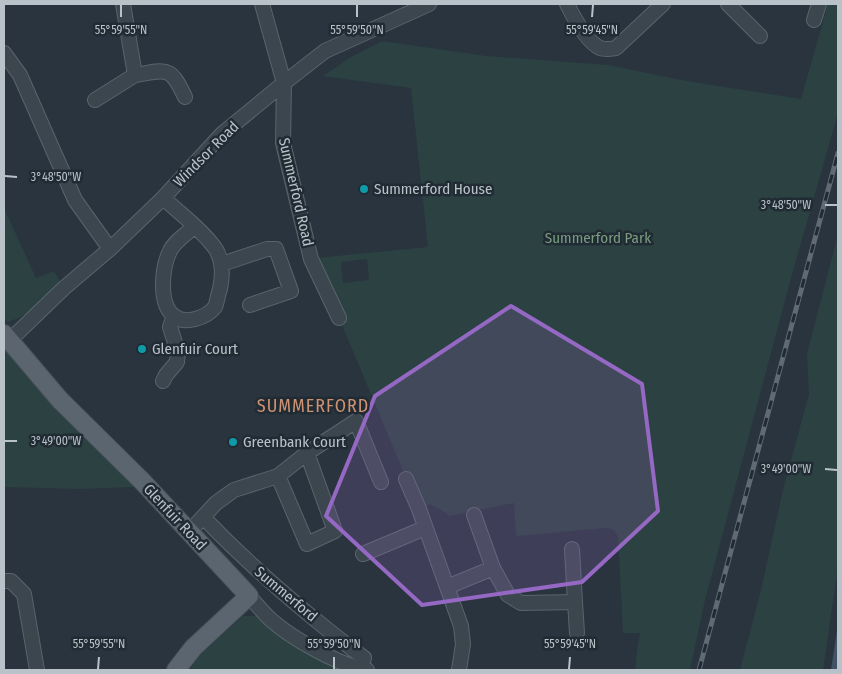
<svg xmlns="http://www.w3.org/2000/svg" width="842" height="674" font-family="'Fira Sans Condensed',sans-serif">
	<rect width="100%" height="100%" fill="#29343f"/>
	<path fill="#2c4141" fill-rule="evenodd" d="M828 4H838V113L791 278 705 600 690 670H635L637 651 640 633H623L618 536 614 530 607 528 516 536 514 503 449 516C443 510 437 509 430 504L419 509 337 313 316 258 428 247 411 88 323 76 351 57 382 41 486 56 608 65 681 80 801 99ZM367 259 369 280 343 283 341 262Z
		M4 208 36 278 54 271 62 285C45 300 30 316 7 322L4 317Z
		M838 234V567L823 670H740L761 590 783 490 809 394 807 354Z
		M4 345 121 472 134 487 79 489 4 487Z
		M243 616H263L354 670H197L191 669 197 658Z"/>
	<path fill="#405366" d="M838 624V670H831Z"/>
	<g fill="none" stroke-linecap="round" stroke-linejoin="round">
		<defs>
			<path id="minor" d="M262 4 284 83 283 143 311 259 339 318
				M567 4C573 16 587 42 600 48 606 50 610 49 616 48L663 4
				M728 4 760 36
				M814 20 819 4
				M4 53 20 75 75 200 110 249
				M135 75C167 70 170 65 185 97
				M95 100 135 75 123 4
				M163 198C180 213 202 230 215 248 223 260 223 275 220 289 218 294 217 303 215 307 206 318 185 325 174 316 158 304 162 267 170 251 174 242 186 234 194 227
				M222 264 267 249H276L291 291 250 305
				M9 341 64 288 110 249 163 198 222 134 284 83 325 51 429 4
				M163 381 166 375 177 362 178 352 170 327 174 316
				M278 476 307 453 356 421 381 482
				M406 479 419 509 461 626 463 644 459 670
				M474 515 493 568 508 595 521 603 575 602 577 633
				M203 517C253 569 307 615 364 658L361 669
				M189 532 216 503 234 490 278 476 307 544 335 531 307 453
				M572 549 575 602
				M363 554 425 528
				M4 581H11L24 594 37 670
				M447 587 493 568
				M249 596C256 604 263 612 270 619 292 639 339 665 367 670"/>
			<path id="major" d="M4 334 60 400 142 481 249 596 193 648 176 670"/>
		</defs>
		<use href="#minor" stroke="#5a646c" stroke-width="16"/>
		<use href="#major" stroke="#464f58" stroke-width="20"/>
		<use href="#minor" stroke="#3c464f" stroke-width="14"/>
		<use href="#major" stroke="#5b656f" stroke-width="18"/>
		<defs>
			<path id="rail" d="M699 670 838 153"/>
		</defs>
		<use href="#rail" stroke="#5f6a75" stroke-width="5"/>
		<use href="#rail" stroke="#212b34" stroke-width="3" stroke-dasharray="9" stroke-linecap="butt"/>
	</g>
	<path fill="#9468c3" fill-opacity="0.2" stroke="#9468c3" stroke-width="4" stroke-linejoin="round" d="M511 306 642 384 658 511 582 582 422 605 326 516 375 396Z"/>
	<path fill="none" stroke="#b9c1c9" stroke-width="2" d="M121 17V5M357 17V5M592 17 593 5M5 176 17 177M825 205H837M5 441H17M825 469 837 470M98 669 99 657M334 669V657M569 669 570 657"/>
	<g fill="#0f9aa8" stroke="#212b34" stroke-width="2">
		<circle cx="364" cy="189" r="5"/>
		<circle cx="142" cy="349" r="5"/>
		<circle cx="233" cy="442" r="5"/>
	</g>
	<g text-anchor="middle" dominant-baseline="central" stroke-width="5" stroke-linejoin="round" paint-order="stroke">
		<g font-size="15" fill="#b9c1c9" stroke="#212b34">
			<text transform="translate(206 154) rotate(-45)">Windsor Road</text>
			<text transform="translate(296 192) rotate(77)">Summerford Road</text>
			<text transform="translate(175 517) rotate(47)">Glenfuir Road</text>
			<text transform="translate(286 594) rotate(40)">Summerford</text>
		</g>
		<g font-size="15" fill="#b9c1c9" stroke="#212b34" text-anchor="start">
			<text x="374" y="189">Summerford House</text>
			<text x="152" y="349">Glenfuir Court</text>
			<text x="243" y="442">Greenbank Court</text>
		</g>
		<g font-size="15" fill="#7a9d7f" stroke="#212b34">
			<text x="598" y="238">Summerford Park</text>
		</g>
		<g font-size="18" letter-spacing="1" fill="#cc9272" stroke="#212b34">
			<text x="313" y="406">SUMMERFORD</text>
		</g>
	</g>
	<g font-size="12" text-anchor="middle" fill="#b9c1c9" stroke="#212b34" stroke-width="5" stroke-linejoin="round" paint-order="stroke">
		<text x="121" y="34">55°59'55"N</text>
		<text x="357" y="34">55°59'50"N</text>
		<text x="592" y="34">55°59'45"N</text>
		<text x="56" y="181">3°48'50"W</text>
		<text x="786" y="209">3°48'50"W</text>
		<text x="56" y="445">3°49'00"W</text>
		<text x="786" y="473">3°49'00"W</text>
		<text x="99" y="648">55°59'55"N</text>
		<text x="334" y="648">55°59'50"N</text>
		<text x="570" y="648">55°59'45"N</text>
	</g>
	<rect width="842" height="674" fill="none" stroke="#b9c1c9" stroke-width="10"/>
</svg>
